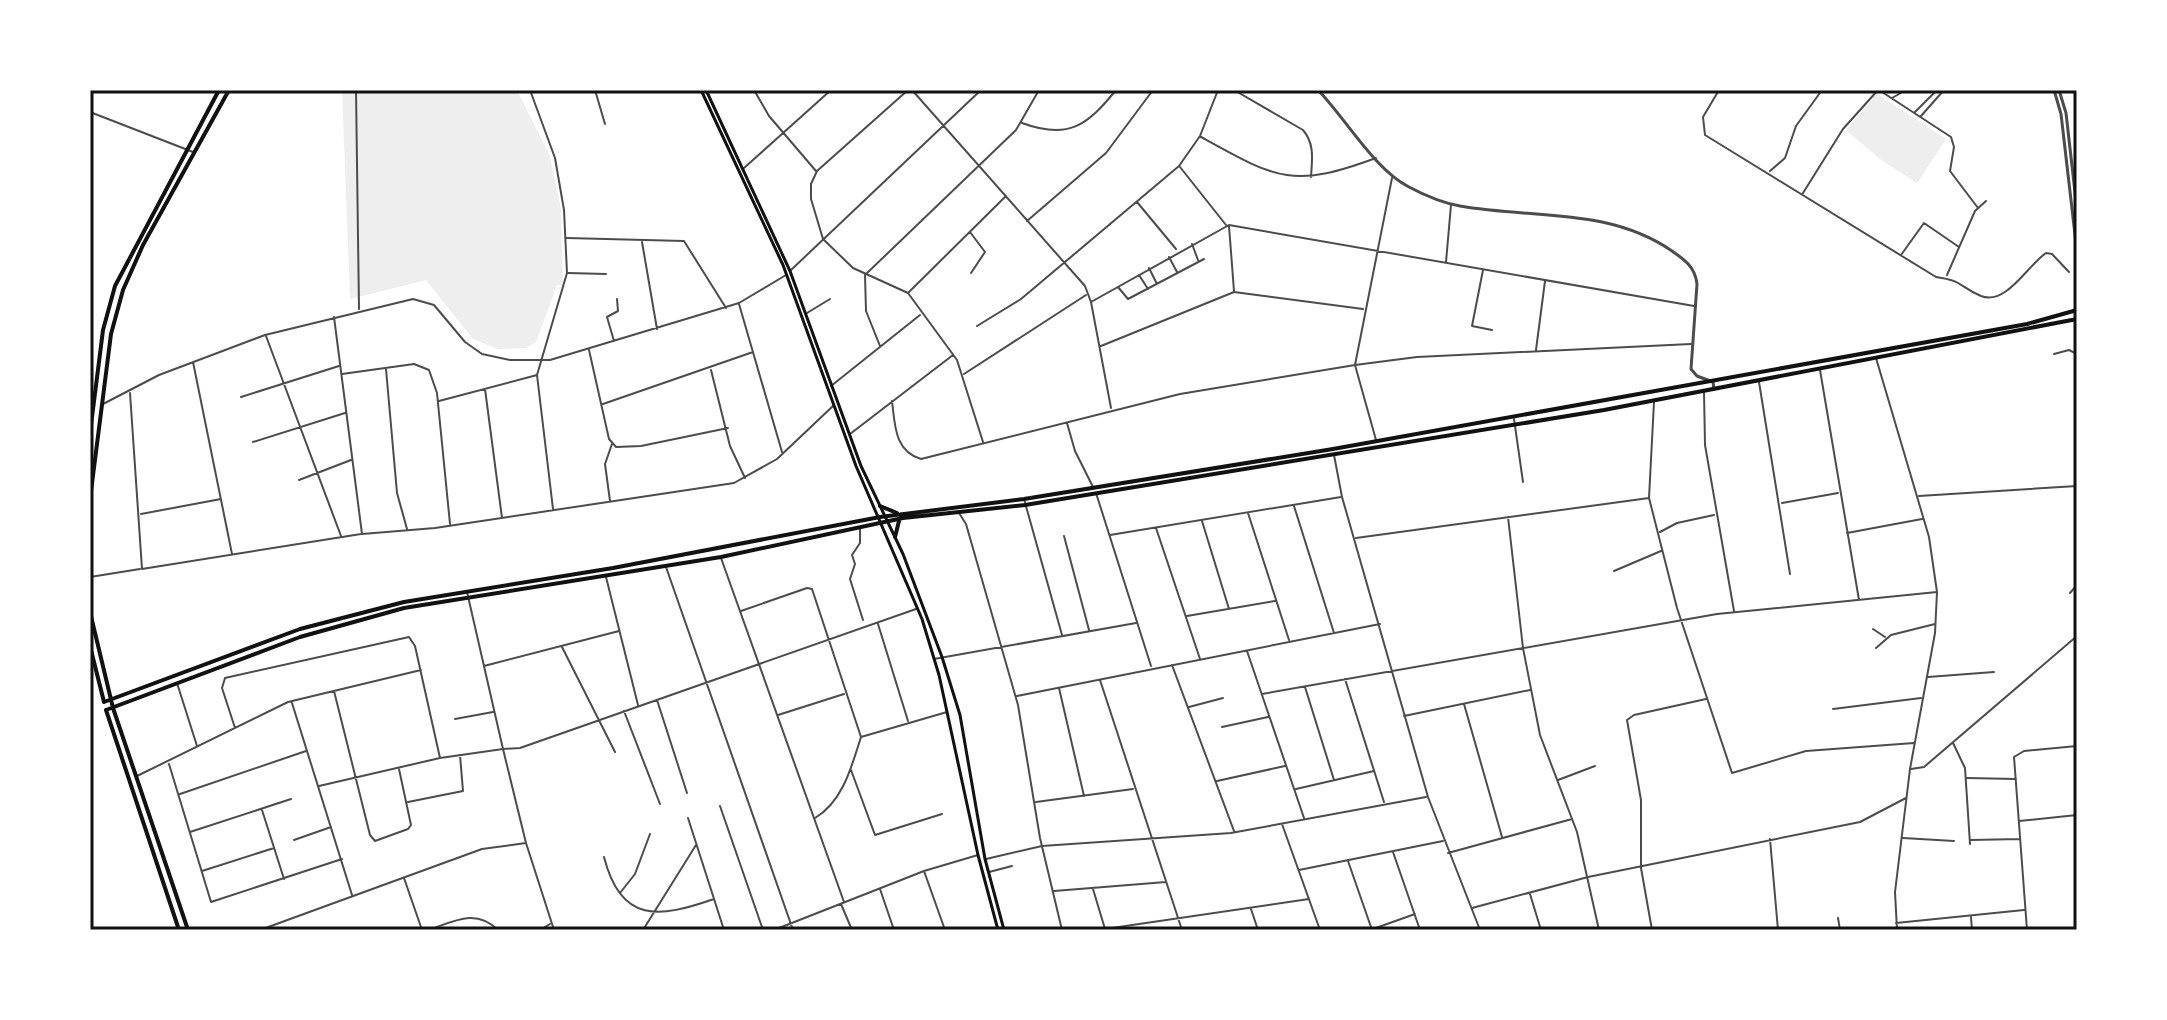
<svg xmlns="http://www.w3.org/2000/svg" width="2167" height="1020" font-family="'DejaVu Sans',sans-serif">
	<rect width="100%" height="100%" fill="#fff"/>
	<path fill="#eee" d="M342 90H517L550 156 561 209 563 285H557L536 342 526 348 498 349 473 339 426 280 350 299Z
		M1877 94 1946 139 1917 183 1881 160 1846 130Z"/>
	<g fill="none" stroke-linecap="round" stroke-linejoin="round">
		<path stroke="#4c4c4c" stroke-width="2" d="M356 90 359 309
			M530 90 555 158 564 210 567 273 537 375 553 509
			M595 90 605 124
			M754 90 769 116 816 171
			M908 90 817 171 811 184V199L823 239 853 268 908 293 957 360 983 442
			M912 90 1085 286 1091 302 1111 408
			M1234 90 1303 130C1315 144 1312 160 1311 177
			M1719 90 1703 117 1705 135 1936 277C1964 281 1958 286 1981 296 2006 306 2028 265 2046 253L2052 254 2069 272
			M1879 90 1951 137 1954 147 1950 171 1978 208
			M1892 98 1906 90
			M90 112 193 152
			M1915 112 1937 90
			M1921 116 1944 90
			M1022 123C1068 140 1087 126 1116 90
			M1201 137C1277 179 1292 189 1376 158
			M1180 167 1226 225
			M744 168 831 90
			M1770 171 1785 158 1796 126 1822 90
			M1803 193 1843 129 1878 90
			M1137 202 1176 249
			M1027 221 1106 153 1153 90
			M1229 226 1234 291
			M970 232 985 252 971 273
			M567 238 684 241 726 308
			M642 242 657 329
			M1192 244 1198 260
			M1901 255 1924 223 1959 247
			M1169 257 1177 272
			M1446 262 1451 205
			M1149 268 1157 284
			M791 270 981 90
			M1483 270 1472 326 1492 330
			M568 273 606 274
			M1139 275 1148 289
			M1947 275 1975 211 1986 201
			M1118 287 1128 299 1204 259
			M909 292 1006 196
			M1091 302 1229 225 1694 306
			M739 304 782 452
			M807 313 830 299
			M334 317 362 534 435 528 734 483 777 459 833 406
			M977 326 1021 299 1179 166 1200 136 1218 90
			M266 336 341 536
			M614 341 607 317 618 311 617 299
			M880 346 866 311 865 275 1016 130 1039 90
			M1101 346 1234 292 1363 309
			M589 350 609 439 616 447 641 446 728 428
			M1536 350 1545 281
			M2054 354 2069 350 2077 354
			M1876 358 1929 537 1937 592 1935 633 1910 769 1895 892 1897 930
			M193 362 232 554
			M386 369 397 493 407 529
			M711 370 730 446 745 478
			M1820 370 1859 600
			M342 374 414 364 429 370 437 393 450 524
			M964 374 1086 295
			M1759 382 1790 574
			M831 386 920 315
			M485 389 502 518
			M1704 392 1705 445 1734 611
			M130 393 142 569 361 534
			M241 397 339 366
			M439 401 537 375
			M892 401C895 424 894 451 921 459L1180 394 1355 365 1417 357 1691 344
			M1654 402 1649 498 1677 608 1732 773 1806 751 1914 743
			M103 404 159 375 265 335 413 299 434 305 465 342 482 354 510 360H550L739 303 786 275
			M603 404 753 352
			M1514 419 1523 482
			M1067 423 1075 451 1093 487
			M850 434 953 355
			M1376 440 1355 365 1392 178
			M253 442 345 413
			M1334 455 1342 497 1428 797 1480 930
			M299 480 351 460
			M1096 493 1151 666
			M1919 496 2077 486
			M1024 499 1062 635
			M610 501 605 464 612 444
			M1782 503 1838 493
			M1294 506 1334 633
			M959 513 966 524 1018 705 1040 838 1062 930
			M1248 513 1289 640
			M141 514 221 499
			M1508 517 1523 648 1540 735 1577 832 1599 930
			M1202 521 1229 609
			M860 527V543L852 555 855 564 850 579 863 620
			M1156 528 1200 659
			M1660 532 1677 523 1714 515
			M1847 533 1922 519
			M1110 535 1341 497
			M1064 536 1089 630
			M1356 538 1649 498
			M721 558 844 902
			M666 567 793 930
			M1614 571 1661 551
			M90 577 140 569
			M606 577 638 705
			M2070 593 2077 585
			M741 611 807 588 812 589 861 737
			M1187 616 1275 601
			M878 624 908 721
			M1873 629 1885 637
			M562 647 615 752
			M1876 648 1891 635 1935 624
			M1247 651 1304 818
			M934 659 1136 623
			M1172 665 1234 831
			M484 666 619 631
			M1928 677 1994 672
			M1345 679 1384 802
			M1100 680 1182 930
			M177 683 197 746
			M1305 687 1334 780
			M1059 688 1084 796
			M334 691 370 835 375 841 408 829 411 825 399 769
			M1262 694 1717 614 1937 592
			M1017 696 1380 624
			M657 700 687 793
			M292 703 352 895
			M1464 704 1502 837
			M1189 707 1223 698
			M1833 709 1921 698
			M624 711 660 804
			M778 715 844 694
			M1404 716 1530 690
			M455 719 493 712
			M1222 727 1268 717
			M235 728 222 688 225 678 409 637 415 646 440 758
			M1953 743 1965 768 1970 844
			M169 764 211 902 342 859
			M1911 769 1924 767 2077 636
			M851 770 875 835 942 814
			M137 776 288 702 421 670
			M1967 778 2016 779
			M1558 780 1595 766
			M1217 781 1285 766
			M319 786 440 758 503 749 467 592
			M1296 789 1374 771
			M180 794 306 751
			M408 802 463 791 460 755
			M1036 802 1133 789
			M720 806 763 930
			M262 810 284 879
			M688 818 724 930
			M815 818C843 802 852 765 861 737L947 712
			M2019 821 2077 815
			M1282 824 1320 930
			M190 832 291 799
			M1903 838 1954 841
			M1770 839 1778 930
			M294 840 331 827
			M1971 840 2020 839
			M526 843 503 749 520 748 916 609
			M1393 852 1420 930
			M1448 853 1572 819
			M604 857C621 924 659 918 714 899
			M986 859 1042 846 1231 833 1426 797
			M1348 861 1372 930
			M1299 870 1443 841
			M202 871 274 848
			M924 871 945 930
			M989 872 1012 866
			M404 878 422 930
			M880 889 894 930
			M1093 889 1105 929
			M1054 891 1166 882
			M620 893 635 874 650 834
			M1530 894 1541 930
			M841 904 852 930
			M1472 908 1588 877 1860 822 1906 798
			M1251 909 1258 930
			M1971 917 1972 930
			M1838 918 1840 930
			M1896 923 2024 910
			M1105 929 1309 899
			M1373 929 1415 914
			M260 930 482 849 526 843 554 930
			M429 930C454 921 476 908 498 930
			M540 930 550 924
			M643 930 696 845
			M774 930 924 871 978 855
			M1652 930 1641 868V800L1627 720 1634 715 1706 699
			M2027 930 2014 757 2024 751 2077 746"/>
		<path stroke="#4c4c4c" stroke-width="3" d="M1318 90C1346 119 1375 170 1409 187 1424 195 1443 203 1460 206 1533 219 1608 207 1672 251 1685 260 1695 267 1697 284L1691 369 1697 376 1713 382 1714 389
			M2054 90 2061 114 2077 252
			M2059 90 2066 113 2077 210"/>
		<path stroke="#111" stroke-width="3" d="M701 90 783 265 856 466 922 619 939 675 978 855 998 930
			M706 90 790 271 861 466 903 554 942 657 960 715 985 859 1004 930"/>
		<path stroke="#111" stroke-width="4" d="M90 433 103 330 115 286 219 90
			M90 499 111 334 123 290 143 245 229 90
			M880 506 897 513
			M895 537 899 521
			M90 612 113 708 188 930
			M90 646 104 702
			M104 702 300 629 404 602 613 568 880 517 1024 499 1333 449 2027 324 2077 310
			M106 710 300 637 404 608 721 557 903 518 1025 505 1604 410 2077 319
			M106 710 179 930"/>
	</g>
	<rect width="2167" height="1020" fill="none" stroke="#ffffff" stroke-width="184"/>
	<rect x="92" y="92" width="1983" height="836" fill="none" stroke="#111" stroke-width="3"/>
</svg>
